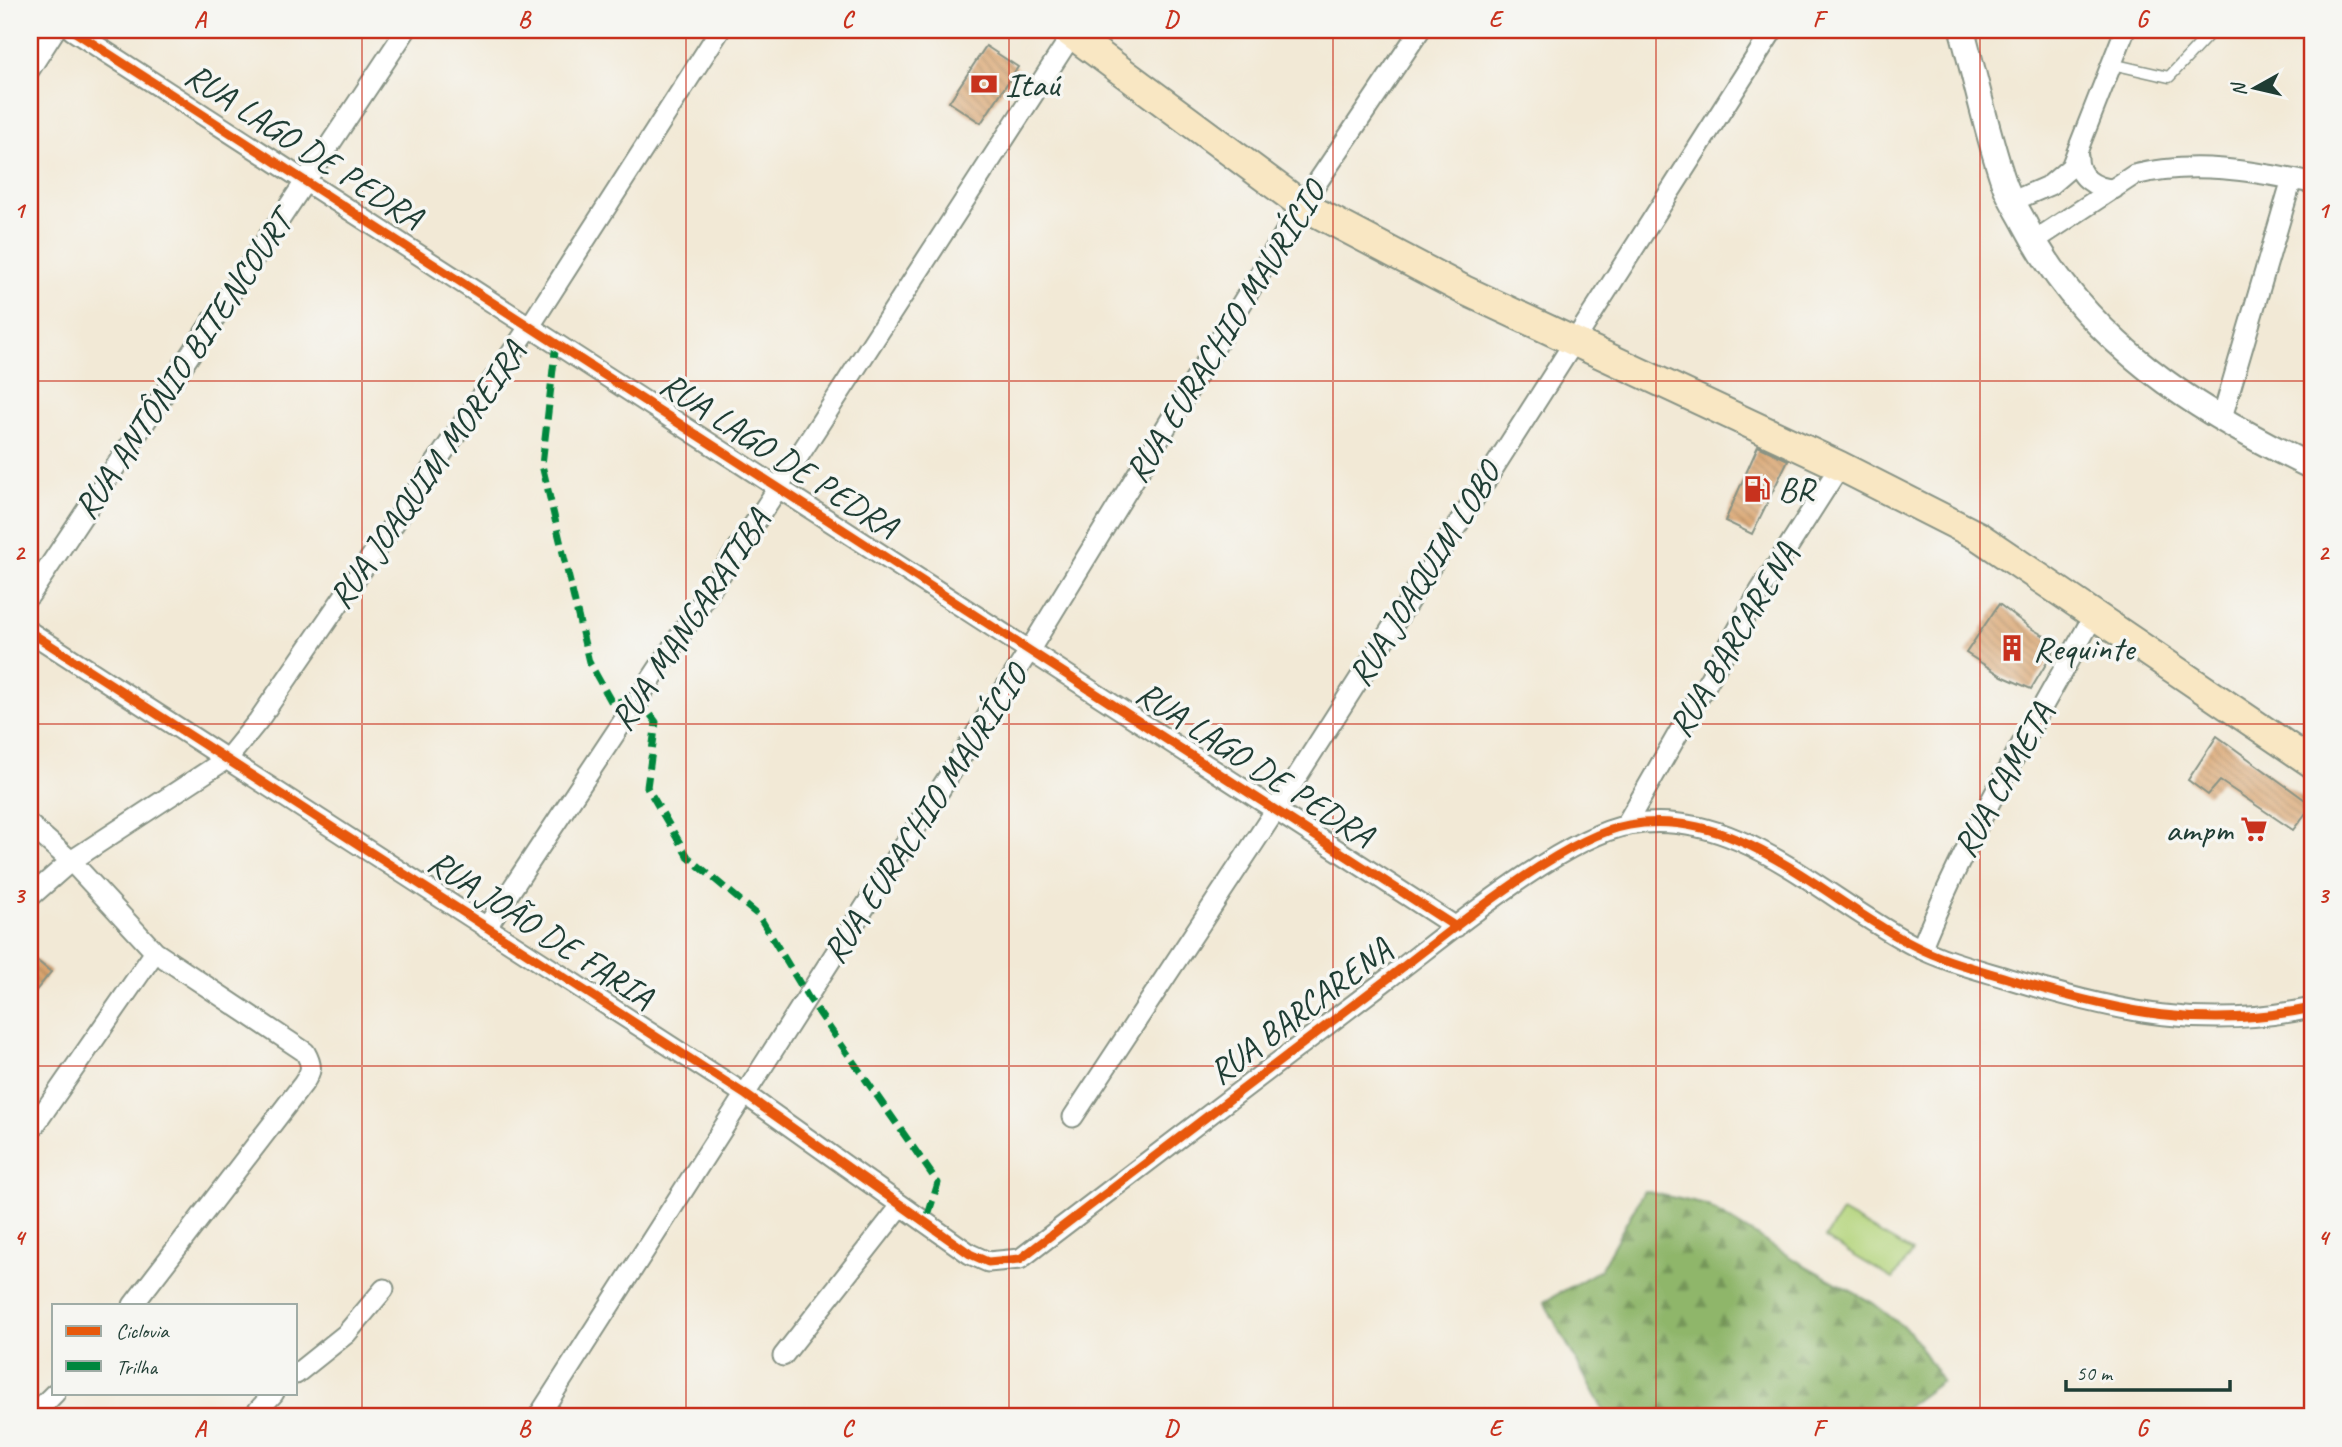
<svg xmlns="http://www.w3.org/2000/svg" width="2342" height="1447" font-family="Caveat,sans-serif">
	<defs>
		<pattern id="forest-firs" width="22" height="20" patternUnits="userSpaceOnUse" patternTransform="scale(1.75)"><rect width="22" height="20" fill="#8fb66b"/><path d="M5 1l3.5 6h-7zM16 11l3.5 6h-7z" fill="#749559"/></pattern>
		<pattern id="building-back-hatch" width="6" height="6" patternUnits="userSpaceOnUse" patternTransform="scale(1.75)"><rect width="6" height="6" fill="#d9a36d"/><path d="M-1 5l2 2M0 0l6 6M5-1l2 2" fill="none" stroke="#af865a"/></pattern>
	</defs>
	<rect width="100%" height="100%" fill="#f6f6f2"/>
	<filter id="ink" filterUnits="userSpaceOnUse"><feTurbulence type="fractalNoise" baseFrequency=".0143" numOctaves="2"/><feDisplacementMap in="SourceGraphic" scale="14" xChannelSelector="R" yChannelSelector="G"/><feConvolveMatrix kernelMatrix="1 2 1 2 8 2 1 2 1" color-interpolation-filters="sRGB"/></filter>
	<filter id="wash" filterUnits="userSpaceOnUse"><feTurbulence type="fractalNoise" baseFrequency=".00686" numOctaves="4" result="noise"/><feDisplacementMap in="SourceGraphic" scale="28" xChannelSelector="R" yChannelSelector="G"/><feGaussianBlur stdDeviation="1.57" result="paint"/><feColorMatrix in="noise" values="0 0 0 0 0 0 0 0 0 0 0 0 0 0 0 0 0 1.4 0 .05"/><feComposite in="paint" operator="in"/></filter>
	<g filter="url(#wash)">
		<rect width="100%" height="100%" fill="#f2e9d6"/>
		<path fill="url(#forest-firs)" stroke="#577a50" stroke-width="2" d="M1644 1191 1706 1205 1795 1260 1873 1303 1911 1333 1942 1381 1893 1417H1607L1544 1302 1600 1270Z"/>
		<path fill="#b4d47b" stroke="#6a8858" stroke-width="2" d="M1842 1212 1912 1252 1893 1279 1825 1238Z"/>
		<g id="blocks">
			<path fill="url(#building-back-hatch)" d="M986 46 1018 67 981 123 949 102Z
				M1758 446 1788 460 1752 534 1725 521Z
				M1999 604 2029 627 2058 644 2031 689 2002 676 1966 653Z
				M2217 736 2312 805 2293 830 2220 781 2208 795 2188 780Z
				M30 955 51 972 30 998Z"/>
		</g>
	</g>
	<g filter="url(#ink)">
		<use href="#blocks" fill-opacity="0" stroke="#889385" stroke-width="2"/>
		<g fill="none" stroke-linecap="round" stroke-linejoin="round">
			<defs>
				<path id="service" d="M2112 64 2169 77 2213 30"/>
				<path id="minor" d="M72 30 1456 927
					M30 69 55 30
					M2078 156C2077 177 2094 188 2114 189
					M2013 201 2050 185 2071 167 2125 30
					M2034 241 2134 175C2193 160 2253 171 2312 183
					M2221 421 2292 179
					M30 595 406 30
					M30 632 746 1095 970 1254 988 1262 1020 1259C1142 1166 1264 1073 1386 980 1443 937 1561 837 1629 825 1740 806 1824 900 1915 946 1946 962 1981 970 2013 980 2118 1012 2203 1031 2312 1008
					M30 825 71 861 155 952 305 1052C313 1066 312 1071 303 1084L133 1305
					M1625 826 1760 591 1840 466
					M30 897 71 861 228 758 258 721 530 326 720 30
					M486 928 778 488 1075 30
					M1921 949C1968 832 2033 725 2094 615
					M1073 1117 1275 811 1773 30
					M30 1132 155 952
					M783 1356 900 1207
					M296 1374 346 1334 384 1289
					M31 1417 55 1393
					M252 1417 274 1393
					M538 1417 1029 651 1302 205 1420 30"/>
				<path id="tertiary" d="M1962 30C1976 80 1987 134 2004 183 2009 198 2019 212 2026 226 2087 342 2197 412 2312 467"/>
				<path id="secondary" d="M1066 30 1302 205 1464 290 1840 466 1978 536 2312 763"/>
			</defs>
			<use href="#service" stroke="#889385" stroke-width="13"/>
			<use href="#minor" stroke="#889385" stroke-width="23"/>
			<use href="#tertiary" stroke="#889385" stroke-width="28"/>
			<use href="#secondary" stroke="#889385" stroke-width="32"/>
			<use href="#service" stroke="#fff" stroke-width="10"/>
			<use href="#minor" stroke="#fff" stroke-width="19"/>
			<use href="#tertiary" stroke="#fff" stroke-width="24"/>
			<use href="#secondary" stroke="#f9e7c3" stroke-width="28"/>
			<path stroke="#00873e" stroke-width="7" stroke-dasharray="14 7" stroke-linecap="butt" d="M556 343 542 465 589 662 612 703 638 698 656 722 647 787 688 857 759 916 808 997 938 1183 925 1225"/>
			<defs>
				<path id="cycleway" d="M72 30 1456 927
					M30 632 746 1095 970 1254 988 1262 1020 1259C1142 1166 1264 1073 1386 980 1443 937 1561 837 1629 825 1740 806 1824 900 1915 946 1946 962 1981 970 2013 980 2118 1012 2203 1031 2312 1008"/>
			</defs>
			<use href="#cycleway" stroke="#f6f6f2" stroke-width="13"/>
			<use href="#cycleway" stroke="#e8590c" stroke-width="9"/>
		</g>
	</g>
	<path fill="none" stroke="#c8321e" stroke-width="2" stroke-opacity="0.55" d="M362 30V1417M686 30V1417M1009 30V1417M1333 30V1417M1656 30V1417M1980 30V1417M30 381H2312M30 724H2312M30 1066H2312"/>
	<defs>
		<symbol id="bank-bare" viewBox="-9 -9 18 18"><path d="M-6-4H6V4H-6ZM0-2.3a2.3 2.3 0 1 0 0 4.6a2.3 2.3 0 1 0 0-4.6Z" fill="#c8321e" stroke="#f6f6f2" stroke-width="2.5" paint-order="stroke"/></symbol>
		<symbol id="fuel-bare" viewBox="-9 -9 18 18"><path d="M-5.5-6h7V0h2V4h1.3V-2.5L3-4.5l.8-.8L6-3V5H2.5V1h-1V6h-7ZM-4.2-4.7v3.2H.2V-4.7Z" fill="#c8321e" stroke="#f6f6f2" stroke-width="2.5" paint-order="stroke"/></symbol>
		<symbol id="building-bare" viewBox="-9 -9 18 18"><path d="M-4-6H4V6H1V3H-1V6H-4ZM-2.5-4.3h1.7v1.8h-1.7ZM.8-4.3h1.7v1.8H.8ZM-2.5-1h1.7V.8h-1.7ZM.8-1h1.7V.8H.8Z" fill="#c8321e" stroke="#f6f6f2" stroke-width="2.5" paint-order="stroke"/></symbol>
		<symbol id="supermarket-bare" viewBox="-9 -9 18 18"><path d="M-6-5.5h2.5l.6 2H6L4.5 2H-2.5L-4.4-4H-6ZM-1.5 3.2a1.3 1.3 0 1 0 .1 0ZM3 3.2a1.3 1.3 0 1 0 .1 0Z" fill="#c8321e" stroke="#f6f6f2" stroke-width="2.5" paint-order="stroke"/></symbol>
	</defs>
	<g fill-rule="evenodd">
		<use href="#bank-bare" x="965" y="65" width="38" height="38"/>
		<use href="#fuel-bare" x="1738" y="470" width="38" height="38"/>
		<use href="#building-bare" x="1993" y="629" width="38" height="38"/>
		<use href="#supermarket-bare" x="2235" y="810" width="38" height="38"/>
	</g>
	<g text-anchor="middle" dominant-baseline="central" stroke-width="7" stroke-linejoin="round" paint-order="stroke">
		<g font-size="35" fill="#1f3d34" stroke="#f6f6f2" text-anchor="start">
			<text x="1005" y="84">Itaú</text>
			<text x="1778" y="489">BR</text>
			<text x="2033" y="648">Requinte</text>
			<text x="2233" y="829" text-anchor="end">ampm</text>
		</g>
		<g font-size="35" fill="#1f3d34" stroke="#f6f6f2">
			<text transform="translate(304 146) rotate(33)">RUA LAGO DE PEDRA</text>
			<text transform="translate(1225 332) rotate(-58)">RUA EURACHIO MAURÍCIO</text>
			<text transform="translate(183 365) rotate(-56)">RUA ANTÔNIO BITENCOURT</text>
			<text transform="translate(779 455) rotate(33)">RUA LAGO DE PEDRA</text>
			<text transform="translate(427 475) rotate(-55)">RUA JOAQUIM MOREIRA</text>
			<text transform="translate(1424 574) rotate(-58)">RUA JOAQUIM LOBO</text>
			<text transform="translate(690 620) rotate(-56)">RUA MANGARATIBA</text>
			<text transform="translate(1733 640) rotate(-59)">RUA BARCARENA</text>
			<text transform="translate(1255 764) rotate(33)">RUA LAGO DE PEDRA</text>
			<text transform="translate(2003 780) rotate(-61)">RUA CAMETA</text>
			<text transform="translate(925 814) rotate(-57)">RUA EURACHIO MAURÍCIO</text>
			<text transform="translate(541 929) rotate(33)">RUA JOÃO DE FARIA</text>
			<text transform="translate(1300 1011) rotate(-37)">RUA BARCARENA</text>
		</g>
	</g>
	<rect width="2342" height="1447" fill="none" stroke="#f6f6f2" stroke-width="77"/>
	<rect x="52" y="1304" width="245" height="91" fill="#f6f6f2" stroke="#a0aca6" stroke-width="2"/>
	<rect x="66" y="1326" width="35" height="10" fill="#e8590c" stroke="#a0aca6" stroke-width="2"/>
	<text x="116" y="1338" font-size="21" fill="#1f3d34">Ciclovia</text>
	<rect x="66" y="1361" width="35" height="10" fill="#00873e" stroke="#a0aca6" stroke-width="2"/>
	<text x="116" y="1374" font-size="21" fill="#1f3d34">Trilha</text>
	<g transform="translate(2255 88) rotate(262)" stroke="#f6f6f2" stroke-width="5" paint-order="stroke">
	<path d="M0-5L12 26L0 18L-12 26Z" fill="#1f3d34"/>
	<text y="-10" font-size="19" font-weight="bold" text-anchor="middle" fill="#1f3d34">N</text>
	</g>
	<path d="M2066 1380v10h164v-10" fill="none" stroke="#1f3d34" stroke-width="3.5"/>
	<text x="2076" y="1380" font-size="21" fill="#1f3d34" stroke="#f6f6f2" stroke-width="5" paint-order="stroke">50 m</text>
	<rect x="38" y="38" width="2266" height="1370" fill="none" stroke="#c8321e" stroke-width="2.5"/>
	<g font-size="23" text-anchor="middle" font-weight="bold" fill="#c8321e">
		<text x="200" y="27">A</text>
		<text x="524" y="27">B</text>
		<text x="847" y="27">C</text>
		<text x="1171" y="27">D</text>
		<text x="1495" y="27">E</text>
		<text x="1818" y="27">F</text>
		<text x="2142" y="27">G</text>
		<text x="19" y="218">1</text>
		<text x="2323" y="218">1</text>
		<text x="19" y="560">2</text>
		<text x="2323" y="560">2</text>
		<text x="19" y="903">3</text>
		<text x="2323" y="903">3</text>
		<text x="19" y="1245">4</text>
		<text x="2323" y="1245">4</text>
		<text x="200" y="1436">A</text>
		<text x="524" y="1436">B</text>
		<text x="847" y="1436">C</text>
		<text x="1171" y="1436">D</text>
		<text x="1495" y="1436">E</text>
		<text x="1818" y="1436">F</text>
		<text x="2142" y="1436">G</text>
	</g>
</svg>
